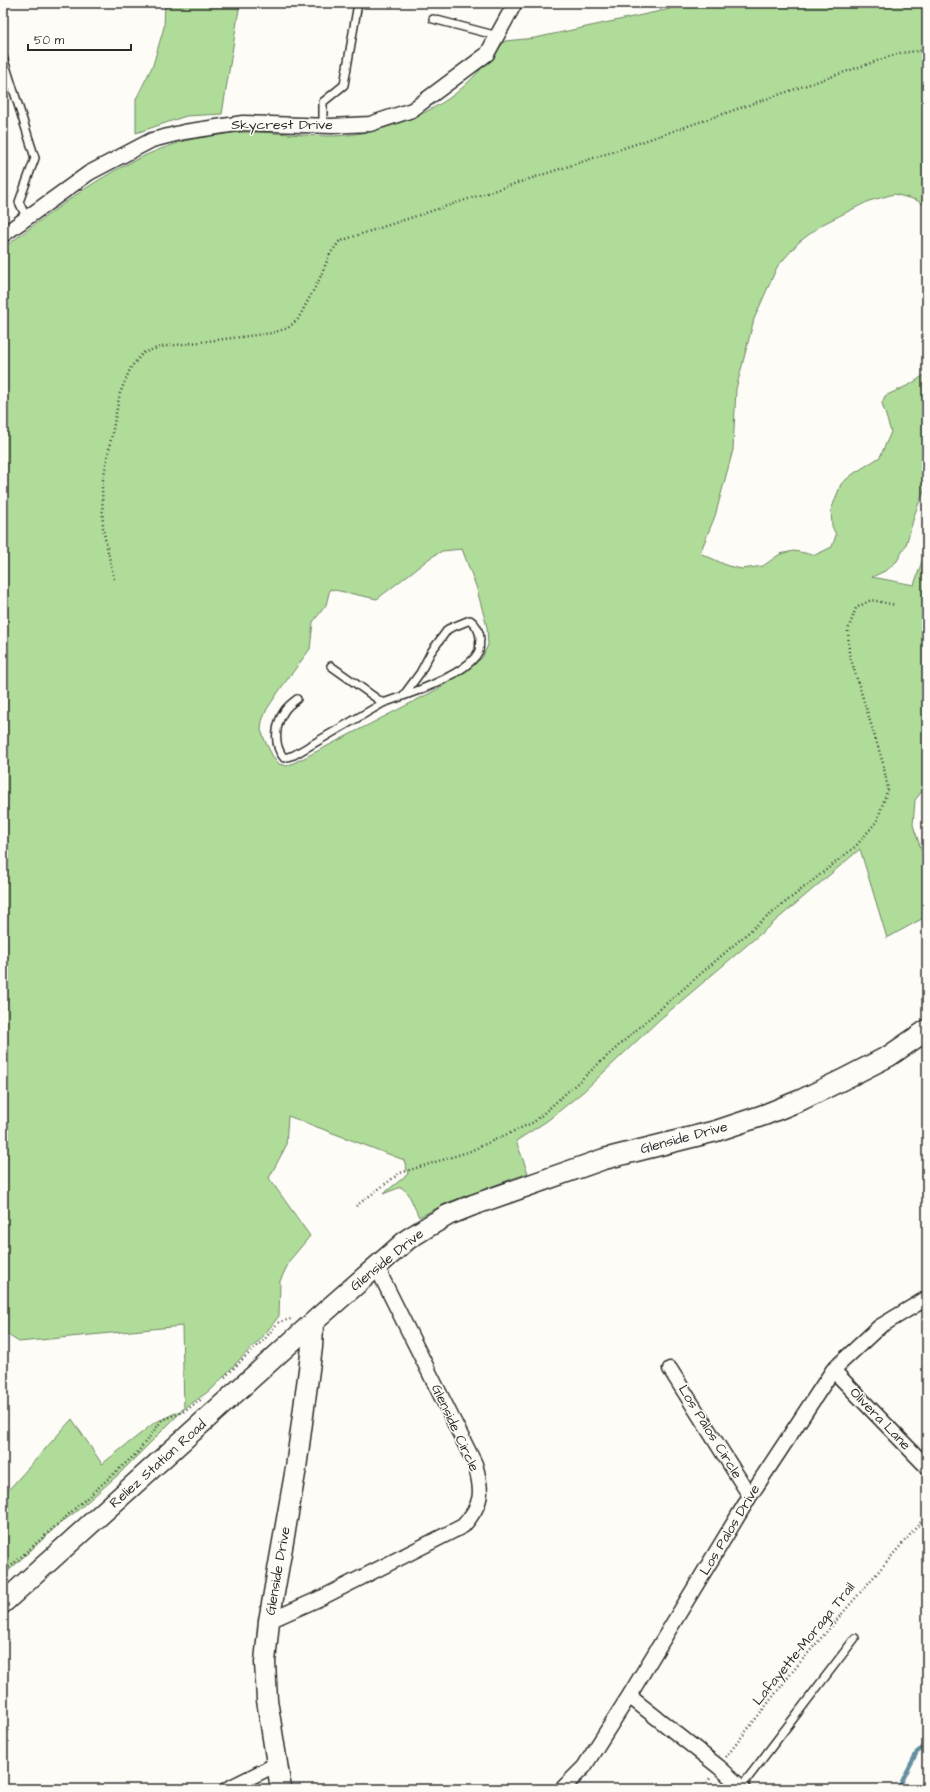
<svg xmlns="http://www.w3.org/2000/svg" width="930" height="1792" font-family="'Architects Daughter',sans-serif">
	<rect width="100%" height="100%" fill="#fdfcf7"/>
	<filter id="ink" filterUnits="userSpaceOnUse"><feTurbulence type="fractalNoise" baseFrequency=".025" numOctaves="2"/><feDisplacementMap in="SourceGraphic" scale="8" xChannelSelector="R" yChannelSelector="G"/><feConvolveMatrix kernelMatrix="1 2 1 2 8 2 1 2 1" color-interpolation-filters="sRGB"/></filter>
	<g filter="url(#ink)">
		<path fill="#b0dc9a" stroke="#6e8462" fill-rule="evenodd" d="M165 3H240L222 114 186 116 136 133V99L153 65 164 27Z
			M676 3H927V206L916 200 894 194 869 201 823 224 799 242 777 267 754 319 736 389 733 450 715 516 700 553 728 566 742 569 763 566 780 554 794 551 815 555 832 547 836 535 832 526 831 510 841 484 853 474 880 457 891 432 882 403 885 396 911 384 927 373V484L915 513 906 545 897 561 887 570 872 577 914 585 927 546V785L915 800 913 825 927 867V916L887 938 860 849 659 1020 584 1091 547 1121 516 1141 528 1173 449 1202 419 1217 408 1193 401 1187 383 1194 408 1174 404 1160 288 1116 286 1146 269 1178 310 1236 290 1260 280 1281 279 1316 261 1339 240 1359 213 1388 184 1409 119 1474 78 1510 58 1525 3 1576V1496L72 1419 102 1464 154 1423 184 1409 182 1326 19 1342 3 1332V248C58 208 107 167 172 145 194 137 227 132 250 132 276 132 302 136 328 136 369 136 413 122 448 99 470 84 487 62 505 41L535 38 670 9ZM462 549 476 586 487 627 488 645 482 658 438 689 304 758 287 766 279 764 272 755 265 741 261 730 262 721 267 709 281 688 310 649 313 622 326 605 330 589 377 599 430 558 442 551Z"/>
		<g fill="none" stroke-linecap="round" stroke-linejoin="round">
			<path stroke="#648f9e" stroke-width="4" d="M898 1789 917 1752 927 1745"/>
			<defs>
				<path id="lane" d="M433 19 498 36
					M3 57 35 158 19 202 27 219
					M323 125V102L344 85 358 3
					M331 666 383 703 403 696 420 673 431 652 448 629 470 620C476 624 480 632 480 639 479 643 480 648 479 651 469 672 423 689 403 696
					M297 699C293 702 288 706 285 710 275 724 273 745 284 758L294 755 383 703
					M741 1787 855 1638"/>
				<path id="street" d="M3 235 89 173 152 140 184 132 243 123 331 126 370 124 412 110 487 54 515 3
					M670 1369 750 1496
					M833 1370 927 1467
					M269 1621 323 1597 463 1526C483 1504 483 1492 475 1464L383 1280 378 1265
					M629 1696 719 1767 743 1789
					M227 1789 277 1764
					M562 1789 584 1767 629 1696 750 1496 833 1370 879 1327 927 1298"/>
				<path id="secondary" d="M3 1603 319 1317 408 1239 429 1226 448 1215 473 1205 604 1159 716 1131 764 1115 801 1100 844 1079 889 1056 927 1030
					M281 1789 267 1700 265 1662 269 1621 296 1468 312 1347 313 1324"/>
			</defs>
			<use href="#lane" stroke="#2b2b2b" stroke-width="10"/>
			<use href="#street" stroke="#2b2b2b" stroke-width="17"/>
			<use href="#secondary" stroke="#2b2b2b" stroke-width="23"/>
			<path stroke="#2b2b2b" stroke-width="2.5" stroke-dasharray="1 3" stroke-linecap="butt" d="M925 3 927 5
				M114 579 103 529 102 485 120 393 131 367 143 353 160 347 272 333 288 328 298 319 319 280 330 254 339 242 346 239 621 149 900 53 927 50
				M356 1206 400 1173 468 1152 534 1122 645 1022 757 925 856 846 877 821 888 789 883 763 849 653 848 630 856 608 871 600 896 605
				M225 1377 244 1358 264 1340 275 1326 279 1322 291 1319
				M3 1573 137 1453 162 1420 185 1411 203 1398
				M726 1757 797 1666 927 1515
				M702 1789 711 1777"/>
			<use href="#lane" stroke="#fdfcf7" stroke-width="7"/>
			<use href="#street" stroke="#fdfcf7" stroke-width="14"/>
			<use href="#secondary" stroke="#fdfcf7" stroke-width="20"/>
		</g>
	</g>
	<g text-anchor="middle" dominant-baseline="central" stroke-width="3" stroke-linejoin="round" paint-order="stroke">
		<g font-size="14" fill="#2b2b2b" stroke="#fdfcf7">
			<text x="282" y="125">Skycrest Drive</text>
			<text transform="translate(684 1138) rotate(-15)">Glenside Drive</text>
			<text transform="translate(387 1260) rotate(-39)">Glenside Drive</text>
			<text transform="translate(880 1419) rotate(46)">Olivera Lane</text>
			<text transform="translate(455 1428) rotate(65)">Glenside Circle</text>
			<text transform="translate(710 1432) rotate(58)">Los Palos Circle</text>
			<text transform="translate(158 1464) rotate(-42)">Reliez Station Road</text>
			<text transform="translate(730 1530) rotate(-59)">Los Palos Drive</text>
			<text transform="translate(278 1571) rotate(-80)">Glenside Drive</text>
			<text transform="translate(804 1644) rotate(-51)">Lafayette-Moraga Trail</text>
		</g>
	</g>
	<rect width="930" height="1792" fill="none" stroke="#fdfcf7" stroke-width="16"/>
	<rect x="8" y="8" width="914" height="1776" fill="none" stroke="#2b2b2b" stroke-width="1.5" filter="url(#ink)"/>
	<path d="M28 44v6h103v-6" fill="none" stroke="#2b2b2b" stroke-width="2"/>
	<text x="34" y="44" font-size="12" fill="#2b2b2b" stroke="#fdfcf7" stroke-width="3" paint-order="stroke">50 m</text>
</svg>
